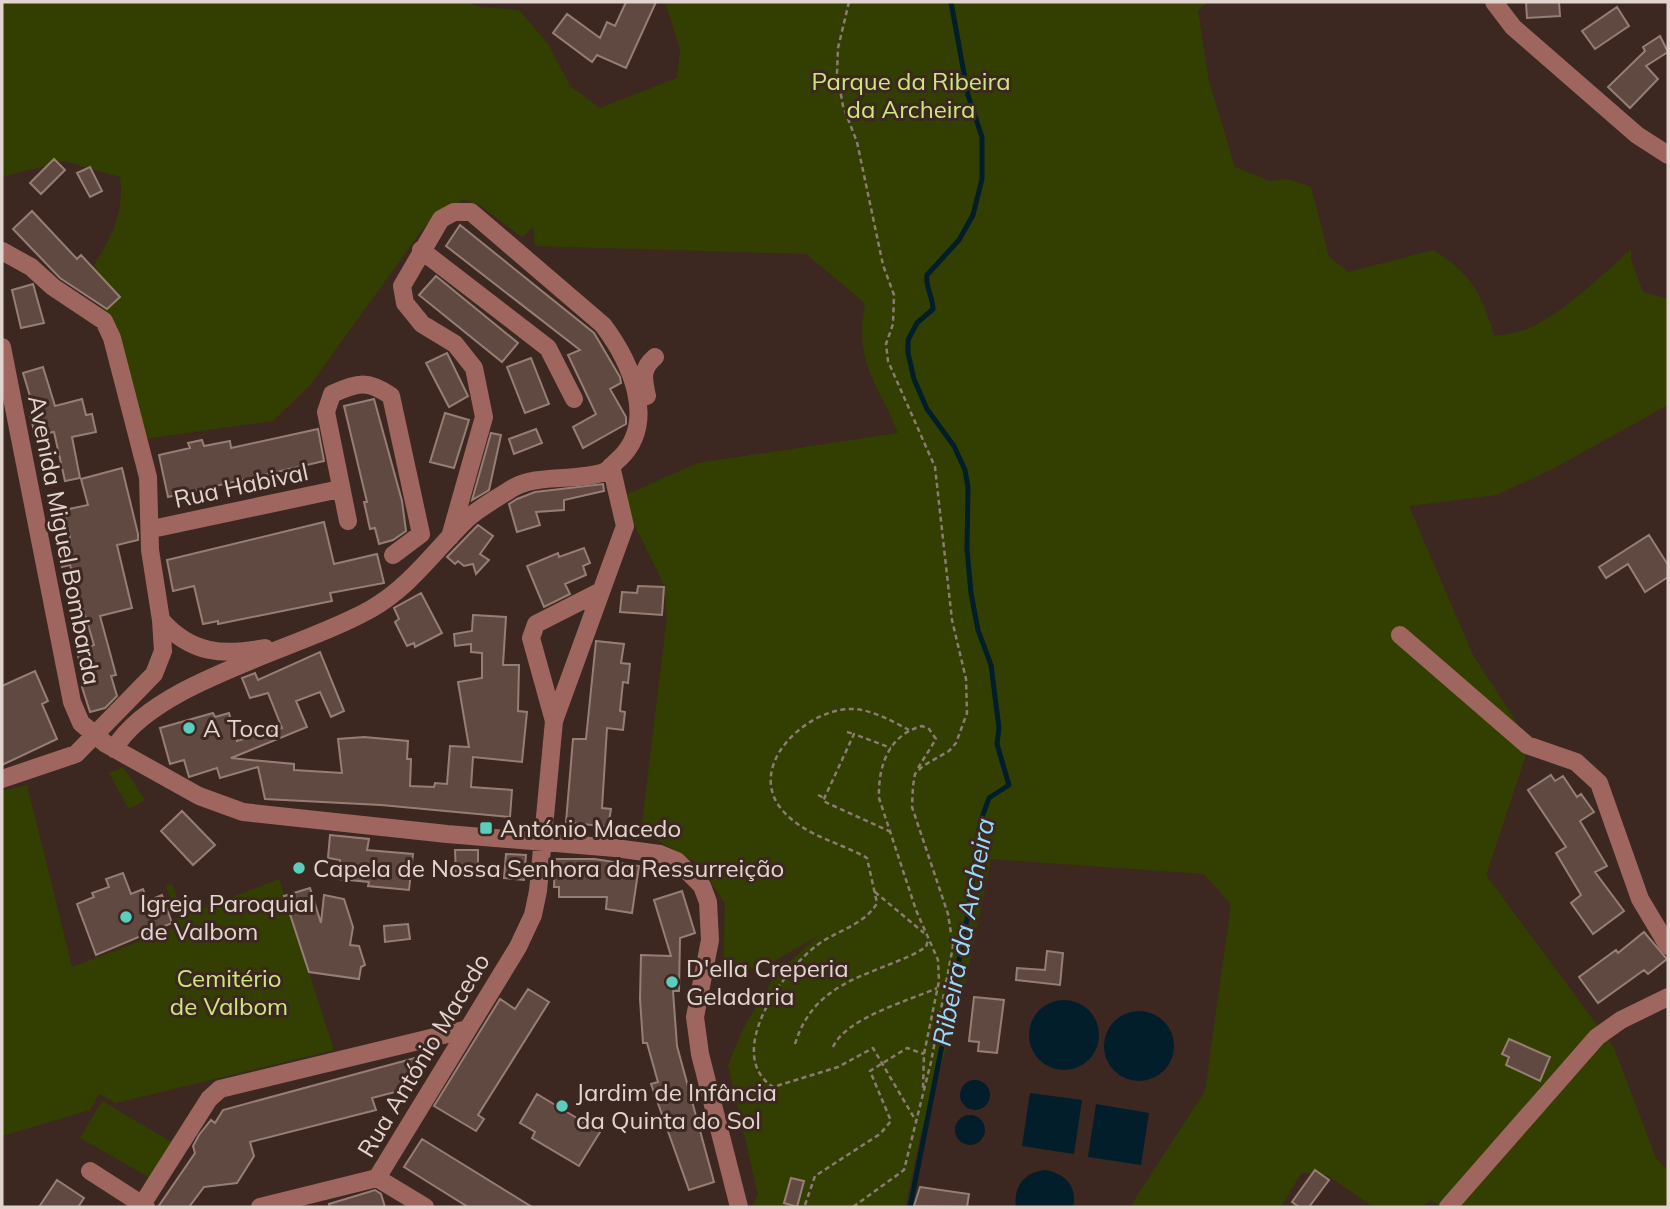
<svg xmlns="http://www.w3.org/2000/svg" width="1670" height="1209" font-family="Mulish,sans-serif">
	<rect width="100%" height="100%" fill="#3c2821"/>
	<path fill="#333f00" d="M2 2H466L476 6 519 10 548 44 570 86 600 108 677 78 680 49 665 2H1207L1198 11 1209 81 1235 167 1269 181 1287 179 1311 187 1329 257 1349 272 1433 250C1470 272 1482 294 1494 335 1541 339 1596 279 1631 250V260L1643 292 1668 299V405L1556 467 1497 495 1409 506 1473 655 1530 743 1486 875 1614 1048 1656 1158 1668 1170 1667 1207H1441L1431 1200 1422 1207H1373L1327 1175 1301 1173 1281 1207H1130L1205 1091 1231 904 1204 874 991 859 966 981 921 1133 905 1207H752L758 1195 728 1065 744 1027 776 974 818 936 769 964 723 976 725 904 699 864 641 831 667 617 664 585 621 497 698 463 898 433C877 380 854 365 865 303L806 254 535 246 533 227 522 237 481 206 464 199 424 227 311 384 273 421 144 439 89 274C109 240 125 218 120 177L64 161 2 177Z
		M123 767 145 800 129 809 109 773Z
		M27 785 72 967 178 927 175 919 178 918 166 886 172 884 184 916 279 879 334 1050 116 1103 99 1094 90 1110 2 1136V791Z
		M102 1101 175 1144 154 1180 80 1138Z"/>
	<path fill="#011e2a" d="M1029 1035a35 35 0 1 1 70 0a35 35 0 1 1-70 0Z
		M1104 1046a35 35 0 1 1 70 0a35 35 0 1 1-70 0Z
		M960 1095a15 15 0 1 1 30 0a15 15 0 1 1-30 0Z
		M1030 1093 1082 1100 1074 1154 1022 1146Z
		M1096 1104 1149 1113 1141 1165 1088 1157Z
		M955 1130a15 15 0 1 1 30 0a15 15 0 1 1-30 0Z
		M1045 1170C1065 1173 1078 1187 1073 1207H1016C1013 1186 1025 1172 1045 1170Z"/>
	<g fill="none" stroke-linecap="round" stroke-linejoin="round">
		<path stroke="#011e2a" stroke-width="5" d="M910 1207 968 914 980 823 989 798 1009 785 997 744 999 728 991 665 978 630 971 593 967 549 968 487 965 470 954 446 927 409 914 379 908 353V340L917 323 933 309C933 297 925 286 927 275L959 240 973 215 982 179V137L968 95 951 2"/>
	</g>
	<path fill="#604941" stroke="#977e75" stroke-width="2" d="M626 2H656L626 68 597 55 592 62 553 33 567 14 600 38 607 22 615 26Z
		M1526 2H1559L1560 16 1527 18Z
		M1617 7 1629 26 1595 49 1582 31Z
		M1660 36 1668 52 1646 66 1658 79 1630 108 1608 87 1645 51 1643 47Z
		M54 159 65 170 41 194 30 183Z
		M90 167 102 191 90 197 77 173Z
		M32 211 77 259 81 255 120 297 107 309 60 278 13 229Z
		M460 225 594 333 620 377 621 383 610 389 626 417V424L583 448 573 427 596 414 568 355 580 350 446 246Z
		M436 276 518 343 502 362 419 295Z
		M33 284 44 323 21 328 12 290Z
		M447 353 468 396 449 407 426 363Z
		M531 358 549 404 525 413 507 367Z
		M43 367 55 406 82 399 86 415 92 414 96 432 72 437 80 478 65 481 54 432 35 435 30 414 35 413 23 373Z
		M374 399 402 501 406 531 393 540 379 544 375 528 370 529 364 502H367L344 406Z
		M445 413 469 420 454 468 430 462Z
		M318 429 324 461 168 497 159 455 190 448 188 443 202 440 204 446 230 441 231 448Z
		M536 429 542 443 514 454 509 439Z
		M491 433 501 435 489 490 472 500Z
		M122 468 138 534V540L117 545 132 608 100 616 116 675 111 676 117 696 105 708 90 712 82 687 87 685 77 653 94 645 70 565 62 567 57 546 71 543 64 510 88 505 81 479Z
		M603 484 604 491 564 500V510L536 512 540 525 517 532 509 504 517 499 535 492Z
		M324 522 334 564 377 554 384 583 330 593 332 601 218 624V621L203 624 194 586 173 591 167 560Z
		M478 525 493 536 480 554 489 560 476 574 473 564 464 566 458 561 455 564 447 557Z
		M1649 535 1668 565V577L1645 592 1628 564 1606 578 1599 567Z
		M584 548 590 563 583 566 586 575 565 584 570 594 544 607 527 566 558 553 559 557Z
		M638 586 664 587 662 615 620 612 622 592 637 593Z
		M421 593 442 633 415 647 414 643 407 646 395 622 399 619 394 608Z
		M473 615 506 617 503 665H519L518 711 527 712 522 762 473 757 471 787 512 790 510 817 381 805 265 799 258 767 220 778 217 768 189 777 184 760 170 764 160 728 213 713 215 717 229 713 237 741 282 728 268 693 250 698 242 678 255 673 258 680 320 652 344 711 331 717 320 692 296 701 307 727 231 758 294 764V770L342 773 338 739 364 737 408 741 407 759H411L410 786 434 787 435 783 447 784 450 746 469 747 458 682 482 678V653L471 652V644L455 646 454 634 472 631Z
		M596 641 624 644 621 663 630 664 628 683 623 682 620 711 625 712 623 730 607 728 602 808 611 809 608 827 566 822 573 739H586Z
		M35 671 48 701 42 704 57 739 2 765V686Z
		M1551 775 1555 781 1563 776 1577 797 1581 794 1594 812 1580 821 1607 866 1595 872 1624 911 1593 934 1571 903 1581 895 1556 853 1566 847 1528 790Z
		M182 811 215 845 193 865 161 831Z
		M330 835 369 839 367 850 413 854 409 890 368 886 369 882 339 879 340 860 328 858Z
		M455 850H478V873L456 874Z
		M506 854 526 855 524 880 504 878Z
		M555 859H595L639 866 632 913 606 909 607 897H559V887H554Z
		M123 873 131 894 143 889 147 901 162 895 172 923 96 955 77 904 94 897 92 893 109 887 106 879Z
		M310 888 321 923 324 895 344 899 353 927 350 945 359 946 365 965 361 967 359 979 309 972 284 896Z
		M682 891 695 933 680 938 679 991H673L677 1046 714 1182 689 1190 651 1084 658 1082 647 1043H643L640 999 641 955 671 956 654 900Z
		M408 924 410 939 385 942 384 926Z
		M1644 932 1667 959 1648 974 1644 970 1598 1003 1579 977 1616 950 1618 953Z
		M1047 951 1063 953 1060 985 1016 980 1017 968 1045 970Z
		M528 989 549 1002 478 1115 484 1119 476 1131 434 1106 500 999 515 1009Z
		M974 997 1004 1000 997 1053 978 1051 979 1042 969 1041Z
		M1509 1039 1550 1057 1540 1081 1506 1065 1509 1057 1502 1054Z
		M415 1058 419 1073 411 1088 372 1098 376 1110 250 1142 254 1156 237 1183 204 1187 189 1207H158L195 1153 193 1146 199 1135 211 1120 215 1123 223 1110Z
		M537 1094 600 1132 579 1166 532 1138 535 1132 520 1123Z
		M422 1139 532 1207H468L404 1167Z
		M1315 1170 1329 1180 1309 1207H1299L1292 1202Z
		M791 1178 804 1181 797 1207 784 1203Z
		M57 1180 84 1198 78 1207H39Z
		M920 1187 969 1194 967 1207 914 1206Z
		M375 1190 381 1194 385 1207H330L329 1204Z"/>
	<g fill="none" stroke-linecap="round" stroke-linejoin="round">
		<path stroke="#8c7b75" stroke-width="2.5" stroke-dasharray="5 3.5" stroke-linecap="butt" d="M849 2 838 48 837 73 843 106 857 142 883 265 894 295 893 324 886 344 888 361 935 467 952 620 966 679 967 713 956 743 949 751 923 766 915 774 913 786 912 807 948 914 953 946 931 1062 904 1170 853 1207
			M909 730C892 721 869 708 849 709 803 711 745 768 783 811 805 836 839 842 867 858L877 903C865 925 835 931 816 946 783 971 723 1054 773 1087L838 1067 873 1048 916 1121
			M847 732 854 734
			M918 768 936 739 929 729 922 726C888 735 878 767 879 798L916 910 938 960 939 981 924 1054 923 1088
			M818 795 824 798
			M891 832 823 801 854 734 891 748
			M875 892 924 933
			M795 1044C814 983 863 978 916 953L926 947 928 940
			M833 1047C846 1018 908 1001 937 988
			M805 1205 815 1176 880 1134 891 1121 870 1071 907 1048 924 1054"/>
		<path stroke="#9f6660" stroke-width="18" d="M1494 2 1513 27 1637 135 1668 155
			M421 250 548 348 574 399
			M2 251 31 267 53 287 104 321 112 338 148 477 150 550 161 620
			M2 347 72 702 81 723 106 744 199 796 243 812 447 834 615 848 660 854 677 861 702 886 708 902 710 940 695 1017 700 1054 739 1207
			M647 396C643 378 641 369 655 357
			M348 521 326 412 332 394C358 382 368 380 391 396L421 534 393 555
			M152 529 340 489
			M1400 635 1527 745 1576 762 1599 783 1640 899 1668 946
			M554 721 531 638 536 624 601 591
			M114 749C154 681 301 649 371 609 411 586 435 550 467 519 479 508 496 499 511 489 536 473 578 482 604 472 609 470 615 462 620 458 658 421 630 361 603 325L471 212H454L441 219 402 286 405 303 422 324 455 344 474 368 484 417 450 537
			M2 779 76 754 154 674 163 651 161 620C191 654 223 656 265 648
			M90 1171 146 1207
			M377 1178 425 1207
			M143 1203 209 1099 220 1089 468 1029
			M260 1207 377 1178 518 947 533 915 538 891 554 721 625 526 611 466
			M1448 1207 1597 1037 1621 1020 1668 997"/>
	</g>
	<g fill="#5acebd" stroke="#3c2821" stroke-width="2.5">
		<circle cx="189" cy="728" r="7"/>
		<rect x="479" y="821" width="14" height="14" rx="3.5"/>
		<circle cx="299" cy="868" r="7"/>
		<circle cx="126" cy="917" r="7"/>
		<circle cx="672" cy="982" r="7"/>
		<circle cx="562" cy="1106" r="7"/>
	</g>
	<g text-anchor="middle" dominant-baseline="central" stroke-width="6" stroke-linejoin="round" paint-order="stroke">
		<g font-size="24" fill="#cce87d" stroke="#3c2821">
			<text x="911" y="81">Parque da Ribeira<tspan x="911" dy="28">da Archeira</tspan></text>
			<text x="229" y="978">Cemitério<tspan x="229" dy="28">de Valbom</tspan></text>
		</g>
		<g font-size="24" fill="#e2d4cf" stroke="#3c2821">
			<text transform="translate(241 485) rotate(-12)">Rua Habival</text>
			<text transform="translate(65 540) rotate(79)">Avenida Miguel Bombarda</text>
			<text transform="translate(423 1055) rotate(-59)">Rua António Macedo</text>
		</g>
		<g font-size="24" fill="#e2d4cf" stroke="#3c2821" text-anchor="start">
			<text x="203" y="728">A Toca</text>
			<text x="500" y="828">António Macedo</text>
			<text x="313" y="868">Capela de Nossa Senhora da Ressurreição</text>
			<text x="140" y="903">Igreja Paroquial<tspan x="140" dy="28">de Valbom</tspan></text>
			<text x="686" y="968">D'ella Creperia<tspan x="686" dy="28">Geladaria</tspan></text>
			<text x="576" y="1092">Jardim de Infância<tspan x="576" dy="28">da Quinta do Sol</tspan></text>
		</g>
		<g font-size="26" font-style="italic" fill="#97dbfc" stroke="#3c2821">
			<text transform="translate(963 932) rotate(-79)">Ribeira da Archeira</text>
		</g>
	</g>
	<rect width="1670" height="1209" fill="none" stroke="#e2d4cf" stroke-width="7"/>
</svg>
